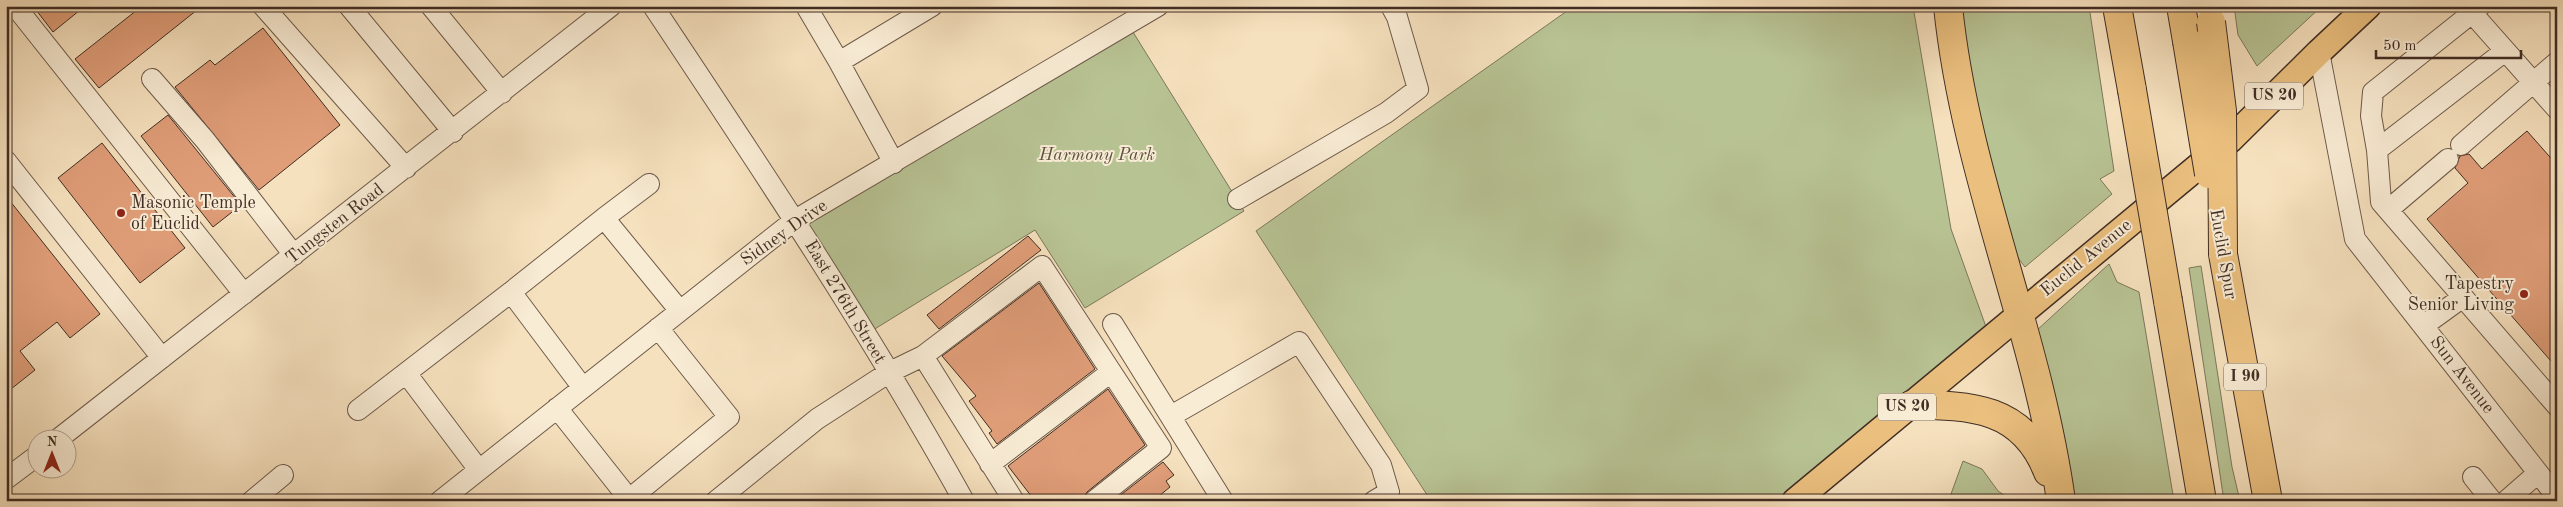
<svg xmlns="http://www.w3.org/2000/svg" width="2563" height="507" font-family="'Old Standard TT',serif">
	<rect width="100%" height="100%" fill="#f6e1be"/>
	<filter id="stains"><feTurbulence type="fractalNoise" baseFrequency=".004" numOctaves="4"/><feColorMatrix values="0 0 0 0 .2 0 0 0 0 .09 0 0 0 0 .02 0 0 0 .5 -.17"/></filter>
	<radialGradient id="worn" r=".72"><stop offset=".6" stop-color="#630" stop-opacity="0"/><stop offset="1" stop-color="#630" stop-opacity=".3"/></radialGradient>
	<path fill="#b8c394" stroke="#7c785c" d="M1574 6H1913L1951 229 1990 338 1795 501H1431L1256 231Z
		M1961 6H2089L2114 171 2100 179 2112 194 2025 267 2015 254 1986 148 1962 27Z
		M2234 6H2322L2257 66 2238 35Z
		M1128 24 1244 211 1085 308 1035 230 865 335 795 220Z
		M2109 264 2117 282 2139 292 2174 501H2071L2036 331Z
		M2201 266 2232 467 2240 501H2224L2189 268Z
		M1963 461 1982 469 1998 491 2013 501H1954L1951 494Z"/>
	<path fill="#df9d78" stroke="#402d24" d="M33 6H85L53 32Z
		M142 6H202L99 88 75 59Z
		M263 28 340 125 259 190 175 87 210 60 215 65Z
		M168 115 241 205 213 227 141 136Z
		M2527 131 2557 165V368L2427 219 2468 183 2455 168 2460 156 2469 154 2482 169Z
		M102 143 185 248 140 283 58 178Z
		M6 196 100 314 70 338 57 322 20 351 35 370 6 393Z
		M1028 236 1041 250 939 329 927 315Z
		M1039 283 1095 369 997 444 989 433 992 431 969 401 976 396 942 356Z
		M1108 389 1145 445 1087 492 1082 501H1035L1008 466Z
		M1163 462 1174 475 1166 481 1170 487 1153 501H1113Z"/>
	<g fill="none" stroke-linecap="round" stroke-linejoin="round">
		<defs>
			<path id="minor" d="M15 6 244 294
				M263 6 406 168
				M349 6 453 132
				M431 6 502 93
				M653 6C761 168 869 330 964 501
				M806 6 839 62 932 6
				M2467 6 2472 13 2373 92 2371 116 2377 150 2381 202 2557 406
				M2480 6 2472 13 2557 109
				M2319 52 2355 239 2557 497
				M839 62 894 163
				M152 79 205 140 294 255
				M2461 145 2557 62
				M2377 150 2505 51
				M6 161 162 358
				M649 184 604 218 680 311
				M1238 199 1386 113 1418 89 1397 17 1391 6
				M2388 210 2448 159
				M1113 324 1223 501
				M2423 326 2463 297
				M923 356 1014 501
				M406 373 479 470
				M583 388 511 292 604 218
				M557 408 629 499
				M358 410 511 292
				M1171 416 1299 342 1381 465 1389 492 1374 501
				M57 440 611 6
				M990 464 1111 372
				M2473 477 2492 501
				M6 479 38 455
				M252 501 283 475
				M440 501 795 220 1158 6
				M627 501 729 417 658 328
				M716 501 817 419 888 373 923 356 1042 266 1161 448 1094 501
				M2506 501 2538 473"/>
			<path id="major" d="M1795 501 2230 140 2319 52 2368 6"/>
			<path id="highway" d="M1948 6C1965 176 2038 333 2061 501
				M2117 6 2132 90
				M2181 6 2187 41
				M2223 254 2268 501
				M2168 301 2202 501
				M1911 405C1971 405 2023 407 2048 472"/>
		</defs>
		<use href="#minor" stroke="#6e5a4a" stroke-width="22"/>
		<use href="#major" stroke="#402d24" stroke-width="28"/>
		<use href="#highway" stroke="#402d24" stroke-width="30"/>
		<use href="#minor" stroke="#f9ecd5" stroke-width="20"/>
		<use href="#major" stroke="#ebc07f" stroke-width="25"/>
		<use href="#highway" stroke="#ebc07f" stroke-width="28"/>
		<defs>
			<path id="highway-bridge" d="M2211 22 2222 111 2223 254
				M2187 41 2209 174
				M2132 90 2168 301"/>
		</defs>
		<use href="#highway-bridge" stroke="#402d24" stroke-width="30" stroke-linecap="butt"/>
		<use href="#highway-bridge" stroke="#ebc07f" stroke-width="28"/>
	</g>
	<g fill="#8f2418" stroke="#f9ecd5" stroke-width="2">
		<circle cx="121" cy="213" r="5"/>
		<circle cx="2524" cy="294" r="5"/>
	</g>
	<g text-anchor="middle" dominant-baseline="central" stroke-width="4" stroke-linejoin="round" paint-order="stroke">
		<g fill="#f9ecd5" stroke="#786659" stroke-width="1">
			<rect x="2245" y="82.5" width="58" height="27" rx="4"/>
			<rect x="2224" y="363.5" width="42" height="27" rx="4"/>
			<rect x="1878" y="393.5" width="58" height="27" rx="4"/>
		</g>
		<g font-size="16" font-weight="bold" fill="#402d24">
			<text x="2274" y="96">US 20</text>
			<text x="2245" y="377">I 90</text>
			<text x="1907" y="407">US 20</text>
		</g>
		<g font-size="18" font-style="italic" fill="#5e5240" stroke="#f9ecd5">
			<text x="1097" y="155">Harmony Park</text>
		</g>
		<g font-size="18" fill="#402d24" stroke="#f9ecd5" text-anchor="start">
			<text x="131" y="203">Masonic Temple<tspan x="131" dy="21">of Euclid</tspan></text>
			<text x="2514" y="284" text-anchor="end">Tapestry<tspan x="2514" dy="21">Senior Living</tspan></text>
		</g>
		<g font-size="18" fill="#402d24" stroke="#f9ecd5">
			<text transform="translate(335 224) rotate(-38)">Tungsten Road</text>
			<text transform="translate(784 233) rotate(-35)">Sidney Drive</text>
			<text transform="translate(2223 254) rotate(80)">Euclid Spur</text>
			<text transform="translate(2086 258) rotate(-39)">Euclid Avenue</text>
			<text transform="translate(845 302) rotate(59)">East 276th Street</text>
			<text transform="translate(2462 375) rotate(52)">Sun Avenue</text>
		</g>
	</g>
	<rect width="2563" height="507" fill="none" stroke="#f6e1be" stroke-width="25"/>
	<rect x="8" y="8" width="2548" height="492" fill="none" stroke="#402d24" stroke-width="2.5"/>
	<rect x="12" y="12" width="2538" height="482" fill="none" stroke="#402d24"/>
	<g transform="translate(52 454)"><circle r="24" fill="#f9ecd5" stroke="#afa08e"/>
	<path d="M0-4L9 19L0 12L-9 19Z" fill="#8f2418"/>
	<text y="-8" font-size="14" font-weight="bold" text-anchor="middle" fill="#402d24">N</text>
	</g>
	<path d="M2376 50v8h145v-8" fill="none" stroke="#402d24" stroke-width="2.5"/>
	<text x="2383" y="50" font-size="15" fill="#402d24" stroke="#f9ecd5" stroke-width="4" paint-order="stroke">50 m</text>
	<rect width="100%" height="100%" filter="url(#stains)"/>
	<rect width="100%" height="100%" fill="url(#worn)"/>
</svg>
